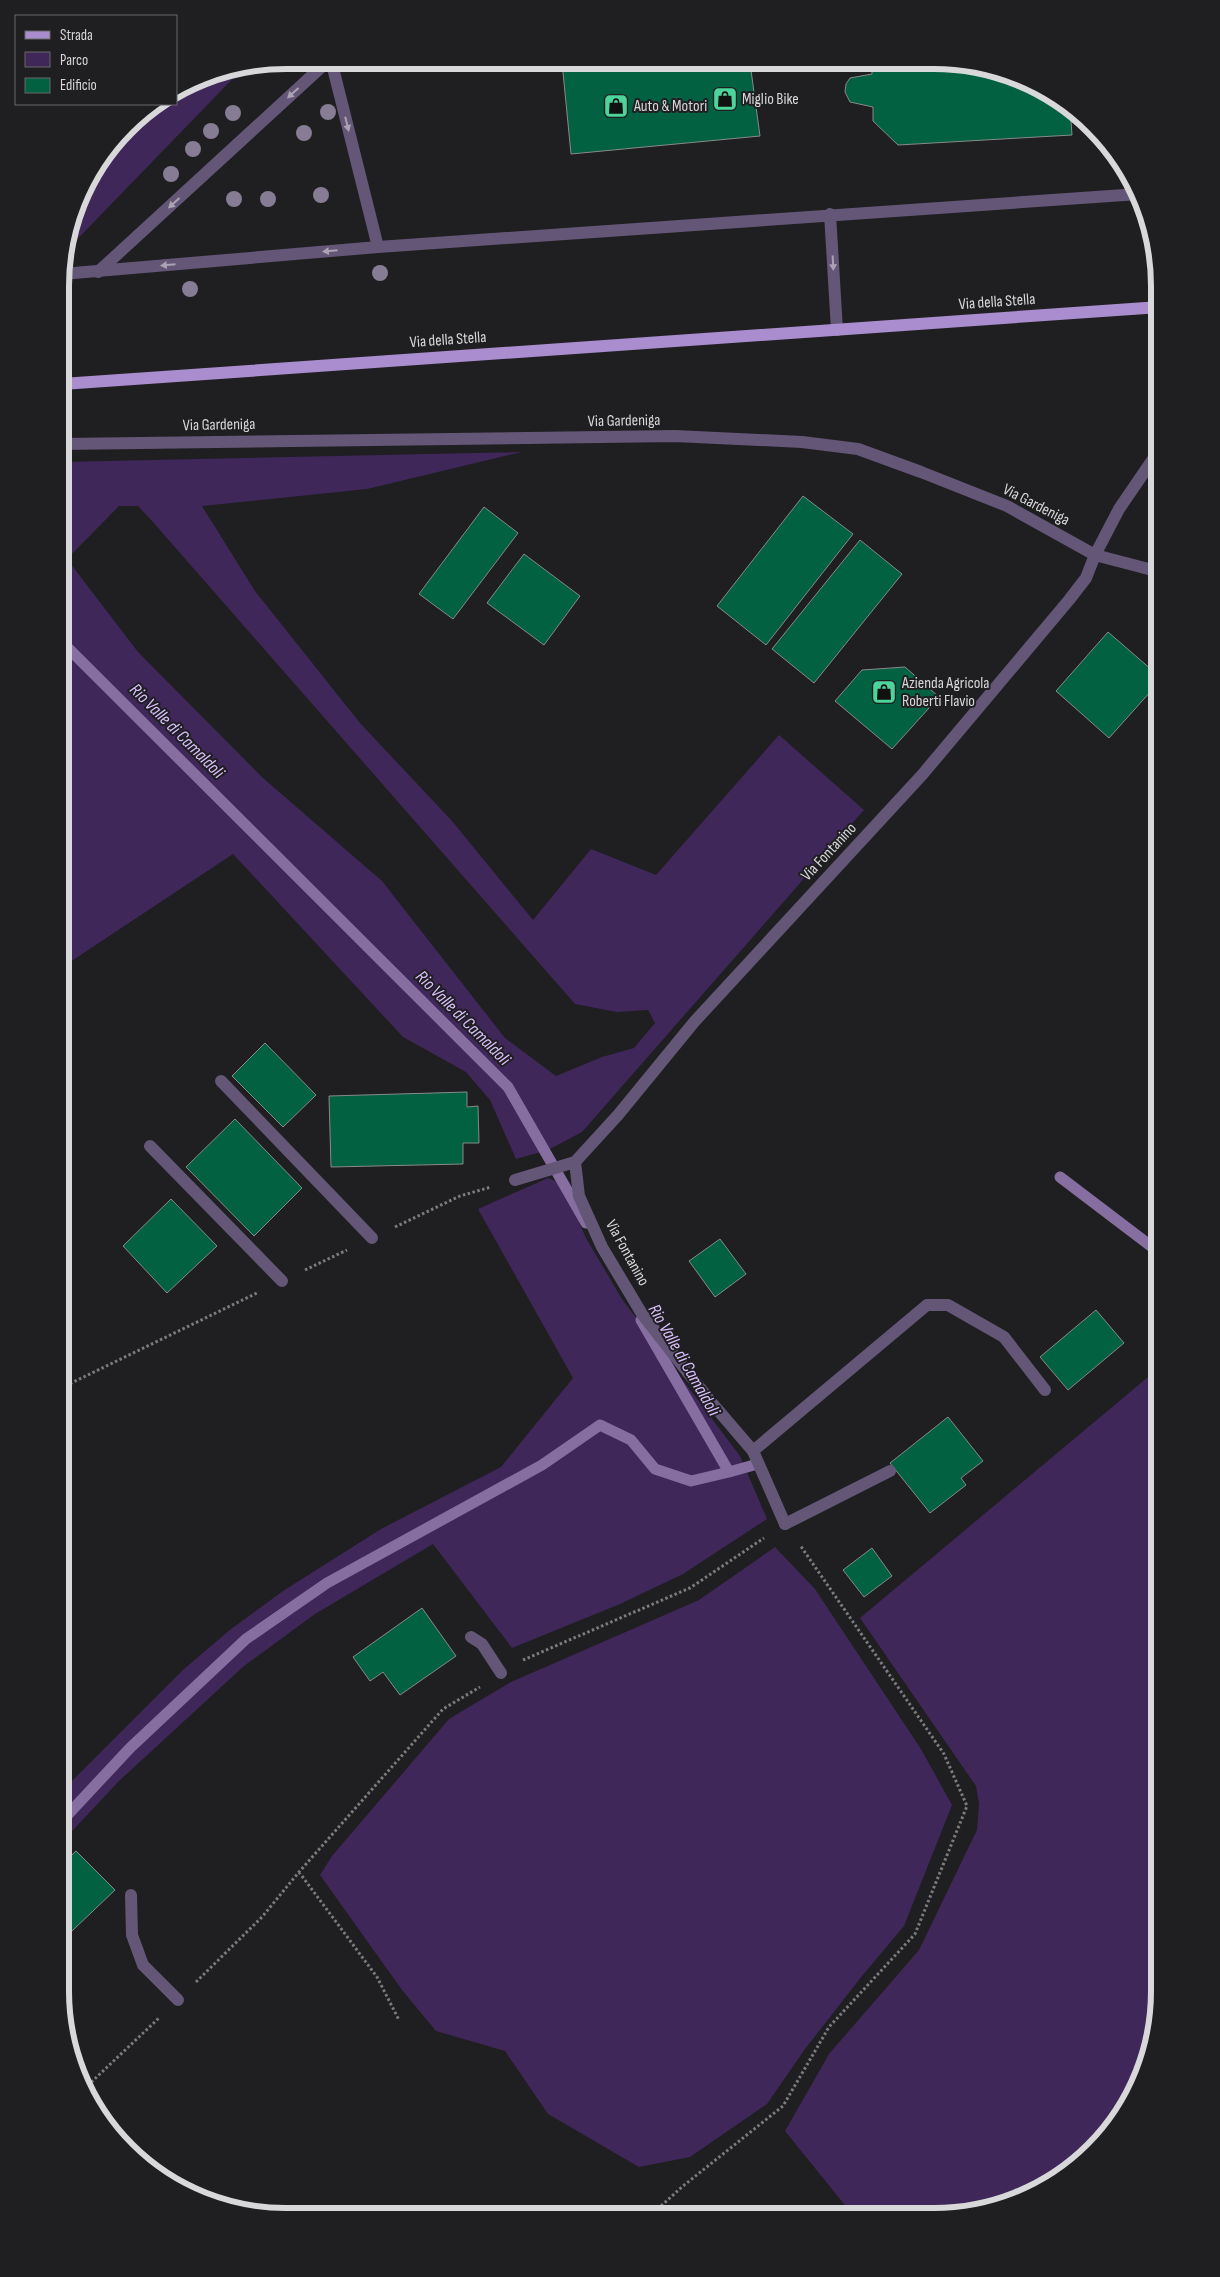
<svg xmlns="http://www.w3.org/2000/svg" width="1220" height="2277" font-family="'Sofia Sans Condensed',sans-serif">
	<rect width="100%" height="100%" fill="#1f1e21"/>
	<path fill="#3f2759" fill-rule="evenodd" d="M243 68 62 255 83 185 137 116 156 104H176V91L199 77Z
		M522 452 367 489 202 506 255 591 360 723 452 821 533 920 591 849 656 875 779 735 864 810 582 1132 548 1150 516 1159 490 1100 466 1072 403 1037 233 854 61 968 62 462ZM119 506H138L152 521 575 1004 617 1012 648 1010 655 1023 634 1048 602 1057 556 1076 505 1038 382 881 263 778 138 652 67 559Z
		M548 1178 562 1184 586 1238 622 1299 740 1456 767 1519 683 1574 620 1604 512 1648 433 1544 315 1614 244 1666 119 1781 60 1844V1793L184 1669 231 1629 283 1591 381 1529 501 1467 573 1378 478 1209Z
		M1160 1367 1159 2007 1143 2078 1113 2129 1060 2179 1007 2205 935 2217H858L844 2204 785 2131 829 2054 919 1950 977 1830 979 1804 976 1786 860 1618Z
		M775 1547 815 1589 921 1749 952 1805 904 1926 862 1976 805 2049 767 2104 690 2157 639 2167 548 2114 505 2051 436 2031 402 1990 320 1875 332 1856 449 1719 511 1682 699 1600Z"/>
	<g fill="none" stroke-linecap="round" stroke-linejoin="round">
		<path stroke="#866ea1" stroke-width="11" d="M61 641 508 1087 586 1223
			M1060 1177 1160 1253
			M641 1320 729 1472 754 1465
			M60 1823 130 1748 246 1639 327 1583 542 1465 600 1425 631 1440 655 1469 691 1481 729 1472"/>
	</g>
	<path fill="#026141" stroke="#878b89" d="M562 62 750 63 760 136 571 154Z
		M872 64H978L1034 83 1070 107 1072 135 898 145 873 121V107L850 102 845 92 846 84 850 78 872 74Z
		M1160 491V506L1153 501Z
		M803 496 853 534 766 645 717 606Z
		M484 507 518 533 453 619 419 594Z
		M860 540 902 574 814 683 772 649Z
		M524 554 580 596 544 645 487 603Z
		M1108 632 1160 677V681L1109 738 1056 691Z
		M905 667 939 697 892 749 835 701 862 670Z
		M265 1043 316 1095 283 1127 232 1076Z
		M467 1092V1107L478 1106 479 1143H463V1164L331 1167 329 1096Z
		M235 1119 302 1188 254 1236 186 1167Z
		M171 1199 217 1246 167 1293 123 1246Z
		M720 1239 746 1274 715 1297 689 1261Z
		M1096 1310 1124 1343 1068 1390 1040 1357Z
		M948 1417 983 1461 961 1478 966 1485 930 1513 890 1463Z
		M872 1548 892 1576 864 1597 843 1570Z
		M422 1608 456 1656 400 1695 383 1672 370 1681 353 1657Z
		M76 1851 115 1890 72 1931 60 1919V1866Z"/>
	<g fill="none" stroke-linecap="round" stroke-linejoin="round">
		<path stroke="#7c7b7e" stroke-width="3" stroke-dasharray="2.5 2.5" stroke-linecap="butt" d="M395 1227 460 1196 491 1187
			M305 1270 347 1250
			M61 1388 259 1292
			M523 1660 690 1588 764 1538
			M299 1872 377 1977 399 2020
			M196 1982 262 1917 299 1872 443 1709 480 1687
			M84 2089 159 2018
			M650 2216 683 2186 783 2106 829 2027 915 1934 967 1806 944 1754 800 1545"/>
		<path stroke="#645676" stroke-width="12" d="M98 272 329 60
			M1095 555 1119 509 1160 449
			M221 1081 372 1238
			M150 1146 282 1281
			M753 1451 927 1305H948L1004 1337 1045 1390
			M785 1524 890 1471
			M471 1637 482 1644 501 1673
			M131 1895 132 1935 143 1965 178 2000"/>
		<path stroke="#645676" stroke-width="12" d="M331 60 378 247
			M830 214 837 330
			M62 274 378 247 1139 194
			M62 444 675 436 802 442 858 449 921 472 1007 506 1095 555 1160 572
			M575 1162 579 1196 602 1247 642 1314 711 1402 753 1451 785 1524
			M515 1180 575 1162 618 1115 695 1021 922 775 1069 600 1086 578 1095 555"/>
		<path stroke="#aa8dcf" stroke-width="12" d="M62 384 1160 307"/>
	</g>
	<g fill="#867c94">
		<circle cx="328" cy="112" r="8"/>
		<circle cx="233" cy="113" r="8"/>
		<circle cx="211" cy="131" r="8"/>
		<circle cx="304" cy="133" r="8"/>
		<circle cx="193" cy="149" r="8"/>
		<circle cx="171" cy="174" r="8"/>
		<circle cx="321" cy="195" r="8"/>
		<circle cx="234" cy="199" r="8"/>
		<circle cx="268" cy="199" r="8"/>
		<circle cx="380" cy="273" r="8"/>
		<circle cx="190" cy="289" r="8"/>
	</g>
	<defs><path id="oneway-solid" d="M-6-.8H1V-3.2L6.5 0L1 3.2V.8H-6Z" transform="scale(1.25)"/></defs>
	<g fill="#aaa3b1">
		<use href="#oneway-solid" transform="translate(293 93) rotate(138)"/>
		<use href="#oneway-solid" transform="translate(347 124) rotate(76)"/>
		<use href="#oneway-solid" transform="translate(174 203) rotate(138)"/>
		<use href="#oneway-solid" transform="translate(330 251) rotate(175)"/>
		<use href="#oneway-solid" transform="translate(833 263) rotate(87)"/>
		<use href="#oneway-solid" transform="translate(168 265) rotate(175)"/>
	</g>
	<defs>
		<symbol id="shop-square" viewBox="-11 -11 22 22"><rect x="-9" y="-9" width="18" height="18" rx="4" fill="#4cd49b" stroke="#1f1e21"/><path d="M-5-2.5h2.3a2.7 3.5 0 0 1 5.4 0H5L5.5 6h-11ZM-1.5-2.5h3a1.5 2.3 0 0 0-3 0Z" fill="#111"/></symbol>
	</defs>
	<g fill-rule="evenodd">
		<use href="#shop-square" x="711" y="85" width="28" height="28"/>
		<use href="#shop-square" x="602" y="92" width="28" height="28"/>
		<use href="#shop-square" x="870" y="678" width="28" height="28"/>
	</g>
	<g text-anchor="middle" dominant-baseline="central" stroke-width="4" stroke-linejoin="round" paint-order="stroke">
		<g font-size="16" fill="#d8d7d9" stroke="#1f1e21" text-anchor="start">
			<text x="742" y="99">Miglio Bike</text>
			<text x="634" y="106">Auto &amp; Motori</text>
			<text x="902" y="683">Azienda Agricola<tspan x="902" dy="18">Roberti Flavio</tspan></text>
		</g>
		<g font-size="16" fill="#d8d7d9" stroke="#1f1e21">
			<text transform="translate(997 302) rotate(-4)">Via della Stella</text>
			<text transform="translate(448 340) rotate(-4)">Via della Stella</text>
			<text transform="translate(624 421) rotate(-1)">Via Gardeniga</text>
			<text transform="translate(219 425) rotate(-1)">Via Gardeniga</text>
			<text transform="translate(1036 505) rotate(27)">Via Gardeniga</text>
			<text transform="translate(829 852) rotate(-47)">Via Fontanino</text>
			<text transform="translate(627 1253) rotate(61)">Via Fontanino</text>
		</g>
		<g font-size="18" font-style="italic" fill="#d9bffc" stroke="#1f1e21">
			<text transform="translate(177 731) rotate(45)">Rio Valle di Camaldoli</text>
			<text transform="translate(463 1018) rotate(45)">Rio Valle di Camaldoli</text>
			<text transform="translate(684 1360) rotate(60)">Rio Valle di Camaldoli</text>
		</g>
	</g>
	<path d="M0 0H1220V2277H0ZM286 69H934A217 217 0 0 1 1151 286V1991A217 217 0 0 1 934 2208H286A217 217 0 0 1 69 1991V286A217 217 0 0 1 286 69Z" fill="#1f1e21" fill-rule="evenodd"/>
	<path fill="none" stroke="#d8d7d9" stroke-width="6" d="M286 69H934A217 217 0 0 1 1151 286V1991A217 217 0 0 1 934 2208H286A217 217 0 0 1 69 1991V286A217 217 0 0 1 286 69Z"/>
	<rect x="15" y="15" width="162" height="90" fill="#1f1e21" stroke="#69686b"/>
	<rect x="25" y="31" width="25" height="8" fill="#aa8dcf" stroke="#69686b"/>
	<text x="60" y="40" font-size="15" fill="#d8d7d9">Strada</text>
	<rect x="25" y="52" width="25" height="15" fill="#3f2759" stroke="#69686b"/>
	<text x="60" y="65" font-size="15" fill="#d8d7d9">Parco</text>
	<rect x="25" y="78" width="25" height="15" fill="#026141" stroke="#69686b"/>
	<text x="60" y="90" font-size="15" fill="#d8d7d9">Edificio</text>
</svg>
